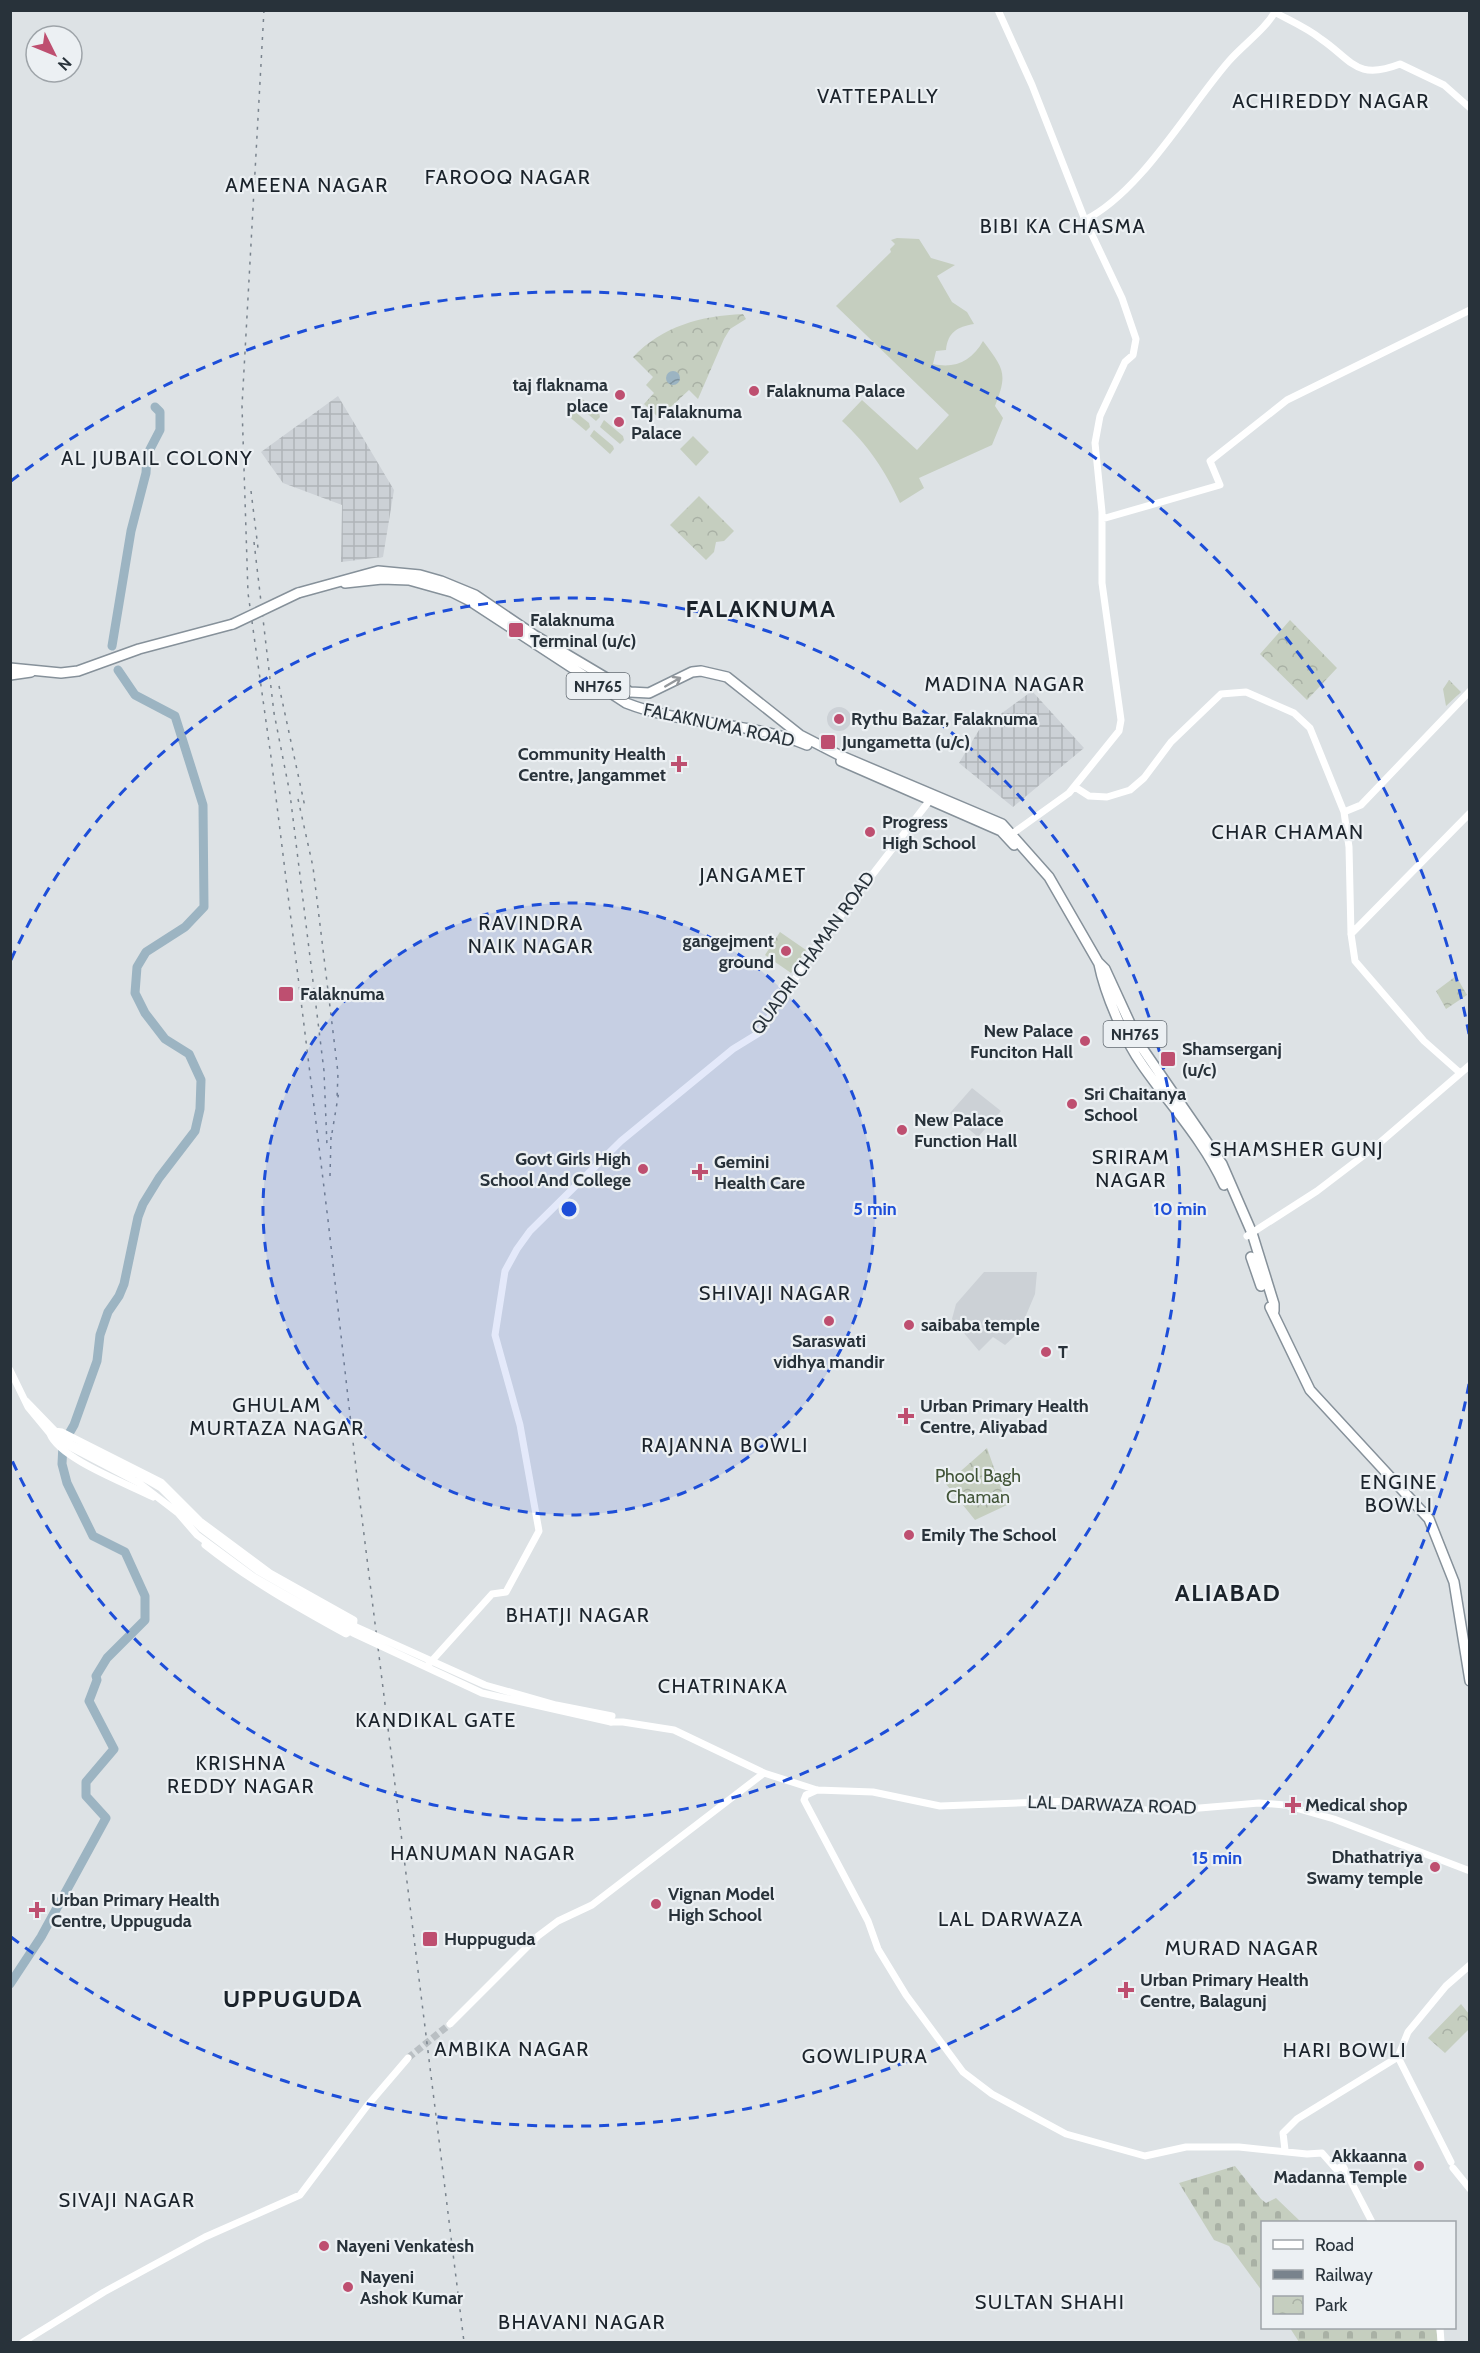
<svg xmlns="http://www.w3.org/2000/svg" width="1480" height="2353" font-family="Cabin,sans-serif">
	<defs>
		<pattern id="industrial-grid" width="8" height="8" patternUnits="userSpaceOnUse" patternTransform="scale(1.5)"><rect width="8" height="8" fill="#ccd1d6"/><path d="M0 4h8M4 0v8" fill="none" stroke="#afb4b8"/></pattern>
		<pattern id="cemetery-stones" width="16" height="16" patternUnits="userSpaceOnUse" patternTransform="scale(1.5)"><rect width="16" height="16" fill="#c5cebf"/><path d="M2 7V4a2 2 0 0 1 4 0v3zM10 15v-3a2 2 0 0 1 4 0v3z" fill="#a9b1a5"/></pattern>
		<pattern id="park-crowns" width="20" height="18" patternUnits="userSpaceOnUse" patternTransform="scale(1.5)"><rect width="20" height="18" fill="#c5cebf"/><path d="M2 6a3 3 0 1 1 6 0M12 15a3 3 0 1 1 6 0" fill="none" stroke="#a9b1a5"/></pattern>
		<pattern id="water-waves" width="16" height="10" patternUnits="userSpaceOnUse" patternTransform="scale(1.5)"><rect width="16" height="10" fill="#9cb4c2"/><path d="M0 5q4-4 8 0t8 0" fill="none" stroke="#7f939f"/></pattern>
	</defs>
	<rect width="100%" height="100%" fill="#dde2e5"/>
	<path fill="#ccd1d6" d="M827 719a12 12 0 1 1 24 0a12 12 0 1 1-24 0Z
		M972 1088 1001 1111 978 1137 950 1113Z
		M984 1272H1037L1035 1294 1019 1332 1005 1345 993 1337 979 1351 952 1319 956 1304Z"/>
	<path fill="url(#industrial-grid)" d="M338 396 394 490 383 557 341 562 342 505 283 483 261 452Z
		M1032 691 1084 748 1013 807 959 763 979 730Z"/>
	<path fill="#c5cebf" d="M897 238 919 239 931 258 955 265 937 276 952 302 967 312 974 324C957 327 948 332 946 350L936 351 933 364C955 369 972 361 983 341 1004 369 1008 373 995 406L1003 418 992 445 919 478 924 488 900 503C885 470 868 445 842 421L862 400 917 450 949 415 836 306 891 252 890 249 895 244 891 240Z
		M580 397 599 413 600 417 596 421 576 404Z
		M569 407 589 423 590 427 586 431 566 414Z
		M604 420 623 436 624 440 620 444 600 427Z
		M594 430 613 446 614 449 610 454 590 436Z
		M693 436 709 452 696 466 680 449Z"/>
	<path fill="url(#cemetery-stones)" d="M1235 2166 1261 2199 1266 2203 1276 2198 1301 2222H1262V2291L1229 2246 1214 2240 1179 2183Z
		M1290 2328H1436L1438 2342H1299Z"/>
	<path fill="url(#park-crowns)" d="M743 314 746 319 730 329 724 339 698 399 689 390 659 418 644 404 654 393 646 385 653 377 633 357C663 326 700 316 743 314Z
		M699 496 734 531 724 541 716 542 714 552 706 560 670 525Z
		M1290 620 1337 668 1307 700 1260 654Z
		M1449 680 1461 692 1446 706 1443 689Z
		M780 932 806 950 791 973 765 955Z
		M1456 976 1467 995 1446 1009 1436 991Z
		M987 1448 1007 1505 975 1520 946 1484Z
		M1461 2004 1469 2014V2029L1445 2053 1428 2038Z"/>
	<path fill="url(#water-waves)" d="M666 378a7 7 0 1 1 14 0a7 7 0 1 1-14 0Z"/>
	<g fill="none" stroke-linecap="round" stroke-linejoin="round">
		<path stroke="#9cb4c2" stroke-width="9" d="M112 646 131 531 146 473 147 455 160 430V412L155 407
			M10 1984 41 1937 106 1818 86 1796V1782L114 1749 89 1701 97 1680 96 1676 107 1658 145 1620V1596L125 1552 93 1536 67 1483 62 1464 63 1444 74 1425 97 1361 100 1335 108 1312 119 1296 124 1284 138 1217 143 1204 159 1178 195 1131 200 1109 201 1080 189 1054 165 1039 145 1013 135 993 137 967 146 952 185 927 204 907 203 805 175 716 135 695 118 670"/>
		<path stroke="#b9bfc3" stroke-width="7" stroke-dasharray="7 3.5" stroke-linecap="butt" d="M408 2058 450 2024"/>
		<defs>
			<path id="highway" d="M345 583 382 579 409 580 452 592 470 601 626 703C684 726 749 721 807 745
				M298 593 378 571 420 575 441 581 475 595 534 635 630 692 649 693 692 672 701 671 727 677 800 735 839 755 1002 824 1049 877 1098 962 1105 969 1140 1045 1222 1164 1252 1233 1274 1304V1311
				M10 668 61 673 78 671 139 649 233 624
				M10 675 31 672
				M841 761 1001 831 1014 845
				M1099 964C1105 994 1125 1041 1143 1066 1171 1106 1204 1141 1224 1185
				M1251 1257 1261 1286
				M1270 1307 1310 1390 1429 1519 1454 1582 1470 1681"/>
		</defs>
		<use href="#highway" stroke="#86919a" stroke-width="12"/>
		<path stroke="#fff" stroke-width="7" d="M998 10 1032 85 1085 220 1122 298 1136 339 1133 355 1125 362 1100 416 1095 443 1102 512V583L1121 720 1119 731 1069 793 1009 836
			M1276 13C1291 21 1307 28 1321 39 1352 60 1356 81 1400 64L1444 85 1470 108
			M1085 220C1141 192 1188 108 1229 61 1244 44 1266 29 1276 10
			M1102 519 1220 485 1210 461 1287 400 1470 310
			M1075 787 1089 796 1107 797 1130 790 1144 778 1171 742 1221 694 1246 692 1294 713 1310 728 1344 812 1349 847 1351 934 1355 961 1424 1041 1459 1072
			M1344 812 1361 805 1470 691
			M1351 934 1470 813
			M1247 1236 1317 1191 1376 1146 1470 1065
			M10 1370 28 1407 52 1436
			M26 1401 57 1433
			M54 1431 62 1432 161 1482 200 1521 270 1573 354 1620 353 1629 346 1634C297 1607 249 1580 205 1545
			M50 1434C60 1459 128 1484 153 1497
			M428 1665 492 1594 506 1592 539 1531 520 1425 495 1335 505 1271 517 1249 530 1231 621 1141 733 1049 759 1033 815 949 933 796
			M611 1722H623L674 1730 764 1773 817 1790 873 1792 940 1806 1071 1801 1140 1810H1176L1259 1803 1285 1805 1334 1819 1470 1871
			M817 1790 806 1795 804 1800 868 1921 878 1949 906 1995 963 2072 992 2094 1066 2134 1145 2156 1186 2147H1239L1307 2154 1322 2153 1336 2169 1343 2166 1372 2222
			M450 2024 538 1936 558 1921 592 1905 764 1773
			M1398 2057 1451 2162
			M1285 2150 1283 2133 1297 2119 1398 2057 1408 2032 1446 1986 1470 1965
			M1453 2168 1470 2189
			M1440 2328 1441 2342
			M23 2342 104 2292 205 2237 300 2195 367 2106 408 2058"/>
		<use href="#highway" stroke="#fff" stroke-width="9"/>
		<path stroke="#79838d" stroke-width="1.5" stroke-dasharray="3 6" stroke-linecap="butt" d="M264 10 242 406 248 593 271 757 328 1220 358 1486 464 2342
			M251 491 258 548
			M254 542 274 713 290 794 324 1071 327 1146
			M279 686 305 807
			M298 799 313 867 338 1073 337 1099
			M332 1133 339 1091
			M330 1176 331 1137"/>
		<defs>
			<path id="highway-bridge" d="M233 624 298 593"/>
		</defs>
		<use href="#highway-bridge" stroke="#86919a" stroke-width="12" stroke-linecap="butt"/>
		<path stroke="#fff" stroke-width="7" d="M59 1435 73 1445 137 1474 161 1488 202 1529 258 1571 356 1627 485 1685 556 1705 612 1716
			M55 1439 139 1483 178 1513 197 1535 254 1577 353 1633 482 1693 611 1722"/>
		<use href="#highway-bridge" stroke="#fff" stroke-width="9"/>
	</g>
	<defs><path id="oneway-shaft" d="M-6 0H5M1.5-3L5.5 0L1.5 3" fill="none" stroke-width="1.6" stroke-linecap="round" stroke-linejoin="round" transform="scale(1.5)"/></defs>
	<use stroke="#94989c" href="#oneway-shaft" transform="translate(673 682) rotate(-30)"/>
	<circle cx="569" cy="1209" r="306" fill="#1d4ed8" fill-opacity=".12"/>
	<g fill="none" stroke="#1d4ed8" stroke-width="3" stroke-dasharray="10 8">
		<circle cx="569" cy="1209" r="306"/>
		<path d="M11 960A611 611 0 1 1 11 1458"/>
		<path d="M1469 1384A917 917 0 0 1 11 1937M11 481A917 917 0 0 1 1469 1034"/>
	</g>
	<g fill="#be4f70" stroke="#ecf0f3" stroke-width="2">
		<circle cx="754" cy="391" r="6"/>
		<circle cx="620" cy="395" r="6"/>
		<circle cx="619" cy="422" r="6"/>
		<rect x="508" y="622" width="16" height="16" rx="3"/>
		<circle cx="839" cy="719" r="6"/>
		<rect x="820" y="734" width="16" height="16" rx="3"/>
		<path d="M676 755h6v6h6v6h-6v6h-6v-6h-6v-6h6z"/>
		<circle cx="870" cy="832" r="6"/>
		<circle cx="786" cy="951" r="6"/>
		<rect x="278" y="986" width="16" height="16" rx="3"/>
		<circle cx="1085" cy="1041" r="6"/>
		<rect x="1160" y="1051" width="16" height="16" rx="3"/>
		<circle cx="1072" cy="1104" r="6"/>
		<circle cx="902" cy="1130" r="6"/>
		<circle cx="643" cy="1169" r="6"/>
		<path d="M697 1163h6v6h6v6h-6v6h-6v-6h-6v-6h6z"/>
		<circle cx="829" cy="1321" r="6"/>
		<circle cx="909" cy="1325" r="6"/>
		<circle cx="1046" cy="1352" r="6"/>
		<path d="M903 1407h6v6h6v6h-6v6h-6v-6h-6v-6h6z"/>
		<circle cx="909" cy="1535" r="6"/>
		<path d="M1290 1796h6v6h6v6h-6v6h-6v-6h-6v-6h6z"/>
		<circle cx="1435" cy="1867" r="6"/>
		<circle cx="656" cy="1904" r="6"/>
		<path d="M34 1901h6v6h6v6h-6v6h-6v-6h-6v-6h6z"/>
		<rect x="422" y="1931" width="16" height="16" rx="3"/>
		<path d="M1123 1981h6v6h6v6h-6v6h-6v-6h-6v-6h6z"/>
		<circle cx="1419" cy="2166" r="6"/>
		<circle cx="324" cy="2246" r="6"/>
		<circle cx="348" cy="2287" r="6"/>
	</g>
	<g text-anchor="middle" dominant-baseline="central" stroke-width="4.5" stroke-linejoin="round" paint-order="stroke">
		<g fill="#ecf0f3" stroke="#636b72" stroke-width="1.5">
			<rect x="566.5" y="673" width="63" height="26" rx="4.5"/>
			<rect x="1103.5" y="1021" width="63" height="26" rx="4.5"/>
		</g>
		<g font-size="16" font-weight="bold" fill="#28323a">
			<text x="598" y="686">NH765</text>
			<text x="1135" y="1034">NH765</text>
		</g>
		<g font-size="18" font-weight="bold" fill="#28323a" stroke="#ecf0f3" text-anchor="start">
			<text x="608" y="385" text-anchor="end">taj flaknama<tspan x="608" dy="21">place</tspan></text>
			<text x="766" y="391">Falaknuma Palace</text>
			<text x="631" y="412">Taj Falaknuma<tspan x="631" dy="21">Palace</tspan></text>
			<text x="530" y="620">Falaknuma<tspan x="530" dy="21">Terminal (u/c)</tspan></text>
			<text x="851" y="719">Rythu Bazar, Falaknuma</text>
			<text x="842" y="742">Jungametta (u/c)</text>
			<text x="666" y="754" text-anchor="end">Community Health<tspan x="666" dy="21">Centre, Jangammet</tspan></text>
			<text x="882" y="822">Progress<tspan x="882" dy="21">High School</tspan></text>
			<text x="774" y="941" text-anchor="end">gangejment<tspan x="774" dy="21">ground</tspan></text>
			<text x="300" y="994">Falaknuma</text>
			<text x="1073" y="1031" text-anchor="end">New Palace<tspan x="1073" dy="21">Funciton Hall</tspan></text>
			<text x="1182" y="1049">Shamserganj<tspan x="1182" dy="21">(u/c)</tspan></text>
			<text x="1084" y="1094">Sri Chaitanya<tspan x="1084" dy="21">School</tspan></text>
			<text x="914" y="1120">New Palace<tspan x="914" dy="21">Function Hall</tspan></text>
			<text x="631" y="1159" text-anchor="end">Govt Girls High<tspan x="631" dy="21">School And College</tspan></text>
			<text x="714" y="1162">Gemini<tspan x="714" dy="21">Health Care</tspan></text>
			<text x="921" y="1325">saibaba temple</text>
			<text x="829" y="1341" text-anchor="middle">Saraswati<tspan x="829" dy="21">vidhya mandir</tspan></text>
			<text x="1058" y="1352">T</text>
			<text x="920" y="1406">Urban Primary Health<tspan x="920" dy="21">Centre, Aliyabad</tspan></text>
			<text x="921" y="1535">Emily The School</text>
			<text x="1305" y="1805">Medical shop</text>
			<text x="1423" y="1857" text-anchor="end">Dhathatriya<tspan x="1423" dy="21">Swamy temple</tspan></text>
			<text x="668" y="1894">Vignan Model<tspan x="668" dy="21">High School</tspan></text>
			<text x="51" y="1900">Urban Primary Health<tspan x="51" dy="21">Centre, Uppuguda</tspan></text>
			<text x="444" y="1939">Huppuguda</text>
			<text x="1140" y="1980">Urban Primary Health<tspan x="1140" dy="21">Centre, Balagunj</tspan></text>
			<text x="1407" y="2156" text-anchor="end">Akkaanna<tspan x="1407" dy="21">Madanna Temple</tspan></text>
			<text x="336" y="2246">Nayeni Venkatesh</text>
			<text x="360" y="2277">Nayeni<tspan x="360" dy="21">Ashok Kumar</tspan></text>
		</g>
		<g font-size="18" fill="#28323a" stroke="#ecf0f3">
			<text transform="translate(719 725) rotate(12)">FALAKNUMA ROAD</text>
			<text transform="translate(813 953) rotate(-54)">QUADRI CHAMAN ROAD</text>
			<text transform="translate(1112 1805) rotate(2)">LAL DARWAZA ROAD</text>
		</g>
		<g font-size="18" fill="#415437" stroke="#ecf0f3">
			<text x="978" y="1476">Phool Bagh<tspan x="978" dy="21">Chaman</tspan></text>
		</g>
		<g font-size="20" letter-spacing="1.5" fill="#1b232b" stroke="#ecf0f3">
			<text x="878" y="96">VATTEPALLY</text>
			<text x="1331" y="101">ACHIREDDY NAGAR</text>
			<text x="508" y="177">FAROOQ NAGAR</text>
			<text x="307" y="185">AMEENA NAGAR</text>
			<text x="1063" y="226">BIBI KA CHASMA</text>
			<text x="157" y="458">AL JUBAIL COLONY</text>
			<text x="1005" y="684">MADINA NAGAR</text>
			<text x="1288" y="832">CHAR CHAMAN</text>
			<text x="753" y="875">JANGAMET</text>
			<text x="531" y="923">RAVINDRA<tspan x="531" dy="23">NAIK NAGAR</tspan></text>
			<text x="1297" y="1149">SHAMSHER GUNJ</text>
			<text x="1131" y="1157">SRIRAM<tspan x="1131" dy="23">NAGAR</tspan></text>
			<text x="775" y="1293">SHIVAJI NAGAR</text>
			<text x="277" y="1405">GHULAM<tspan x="277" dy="23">MURTAZA NAGAR</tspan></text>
			<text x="725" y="1445">RAJANNA BOWLI</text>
			<text x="1399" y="1482">ENGINE<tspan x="1399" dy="23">BOWLI</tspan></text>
			<text x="578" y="1615">BHATJI NAGAR</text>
			<text x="723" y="1686">CHATRINAKA</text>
			<text x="436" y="1720">KANDIKAL GATE</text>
			<text x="241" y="1763">KRISHNA<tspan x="241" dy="23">REDDY NAGAR</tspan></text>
			<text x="483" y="1853">HANUMAN NAGAR</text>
			<text x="1011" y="1919">LAL DARWAZA</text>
			<text x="1242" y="1948">MURAD NAGAR</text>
			<text x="512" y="2049">AMBIKA NAGAR</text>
			<text x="1345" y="2050">HARI BOWLI</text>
			<text x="865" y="2056">GOWLIPURA</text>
			<text x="127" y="2200">SIVAJI NAGAR</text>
			<text x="1050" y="2302">SULTAN SHAHI</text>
			<text x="582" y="2322">BHAVANI NAGAR</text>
		</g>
		<g font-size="24" font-weight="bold" letter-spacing="1.5" fill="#1b232b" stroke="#ecf0f3">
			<text x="761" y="608">FALAKNUMA</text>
			<text x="1228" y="1592">ALIABAD</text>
			<text x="293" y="1998">UPPUGUDA</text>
		</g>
	</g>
	<circle cx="569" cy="1209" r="9" fill="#1d4ed8" stroke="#ecf0f3" stroke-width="3"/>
	<g font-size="18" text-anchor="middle" font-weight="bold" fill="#1d4ed8" stroke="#ecf0f3" stroke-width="4.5" stroke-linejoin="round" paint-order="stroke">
		<text x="875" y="1215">5 min</text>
		<text x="1180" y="1215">10 min</text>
		<text x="1217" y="1864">15 min</text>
	</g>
	<rect width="1480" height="2353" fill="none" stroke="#28323a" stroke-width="24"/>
	<rect x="1261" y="2221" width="195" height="108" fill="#ecf0f3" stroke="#9ea4a9" stroke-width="1.5"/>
	<rect x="1273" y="2240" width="30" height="9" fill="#ffffff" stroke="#9ea4a9" stroke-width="1.5"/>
	<text x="1315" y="2251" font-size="18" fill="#28323a">Road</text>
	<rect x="1273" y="2270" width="30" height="9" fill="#79838d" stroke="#9ea4a9" stroke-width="1.5"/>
	<text x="1315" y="2281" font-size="18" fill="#28323a">Railway</text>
	<rect x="1273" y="2296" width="30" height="18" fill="url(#park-crowns)" stroke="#9ea4a9" stroke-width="1.5"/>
	<text x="1315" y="2311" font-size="18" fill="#28323a">Park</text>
	<g transform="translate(54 54) rotate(133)"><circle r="28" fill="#ecf0f3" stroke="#9ea4a9" stroke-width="1.5"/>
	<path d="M0-4.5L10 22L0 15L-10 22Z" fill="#be4f70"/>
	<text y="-9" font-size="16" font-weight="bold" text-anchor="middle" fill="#28323a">N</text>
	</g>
</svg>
